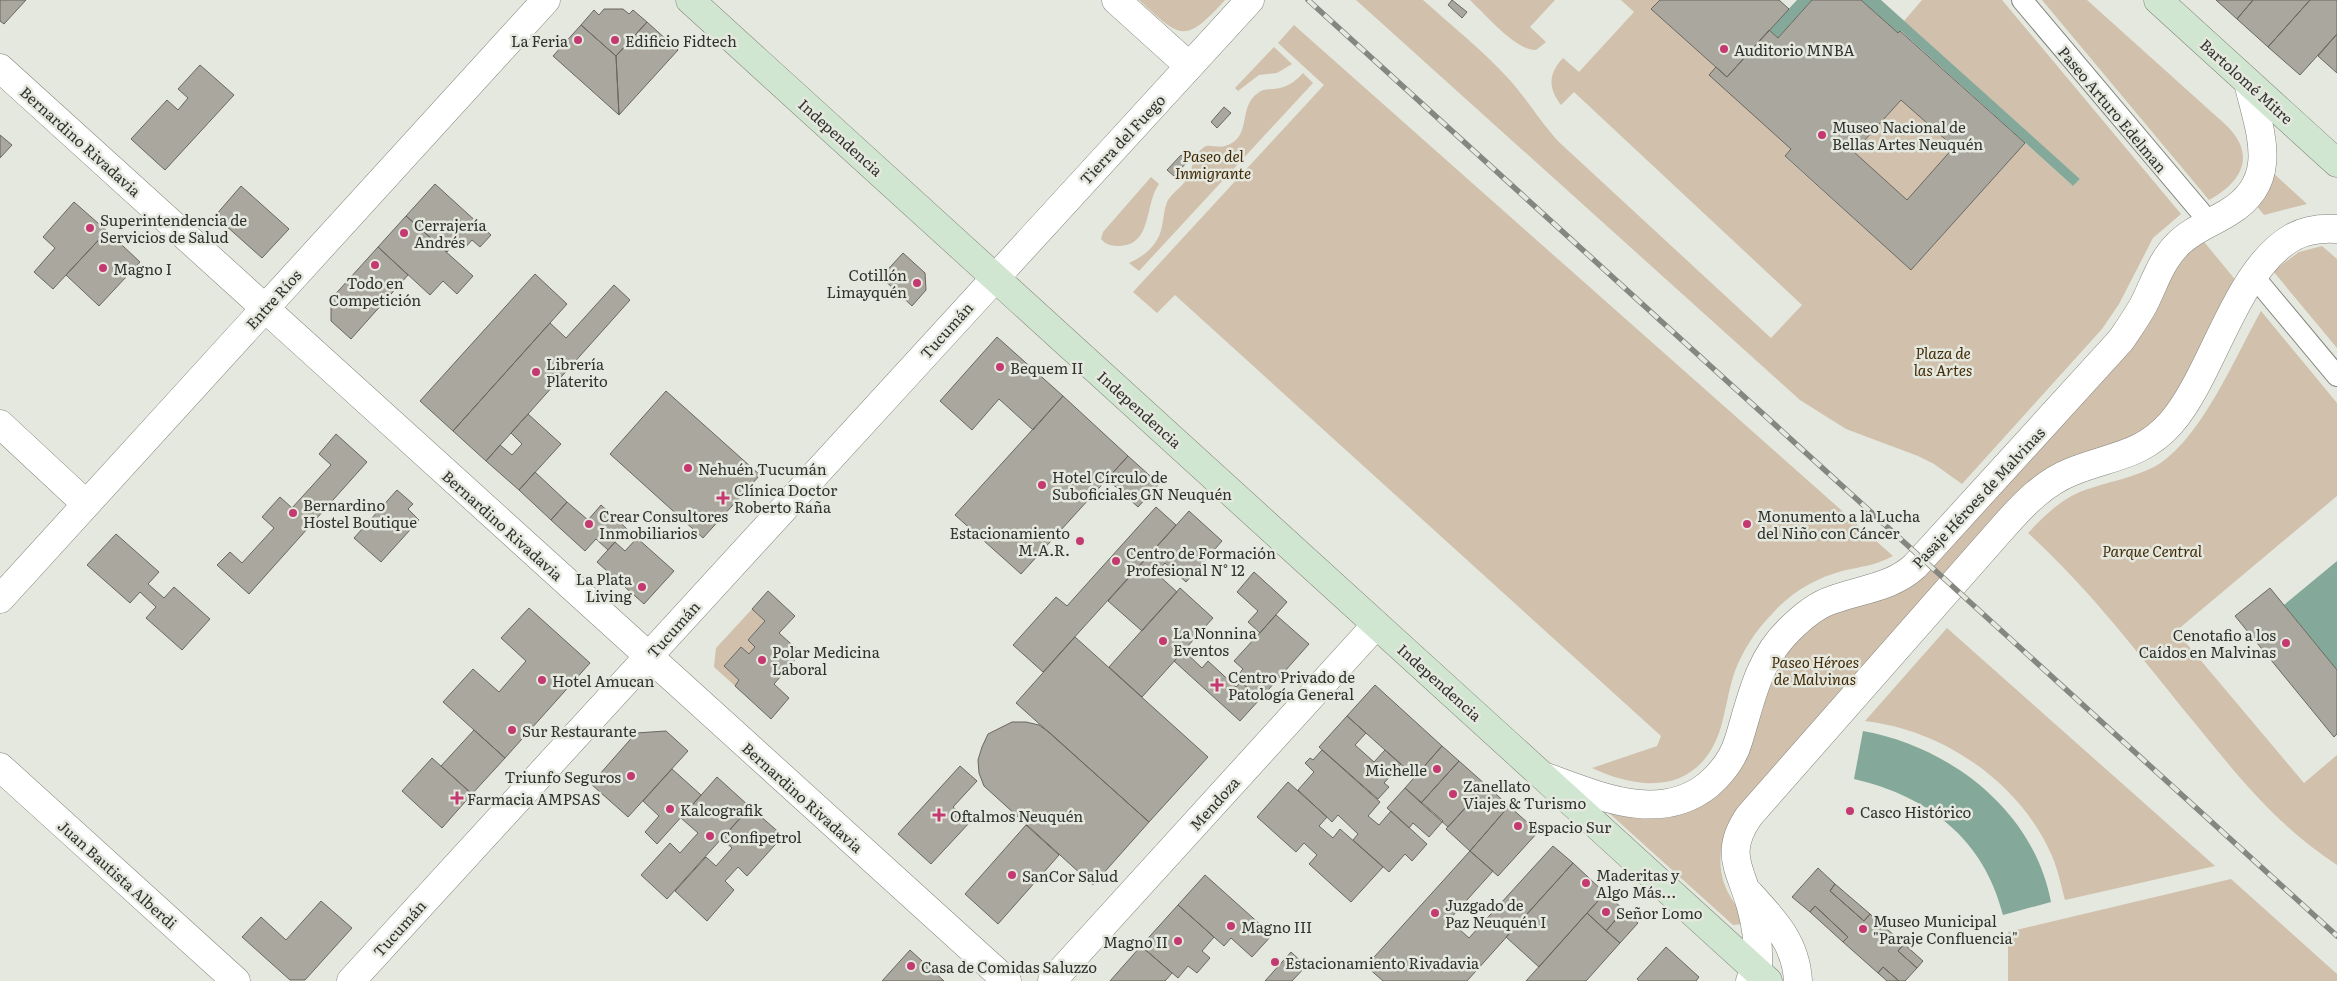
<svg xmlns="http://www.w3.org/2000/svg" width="2337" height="981" font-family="Literata,serif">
	<rect width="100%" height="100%" fill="#e5e8de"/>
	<path fill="#d0c0ac" d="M1139 0H1225C1184 45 1181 38 1139 0Z
		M1356 0H1423C1451 25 1481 49 1506 76 1526 97 1540 122 1560 143L1771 338 1802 305 1574 92 1561 105C1548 88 1548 74 1563 58L1579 72 1634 12 1621 0H1660L1651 9 1716 67 1791 149 1785 157 1911 270 2025 143 2073 186 2080 179 1904 21 1922 0H2002L2181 214 2153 238 2119 304 2102 329 1962 484 1934 464 1918 456 1846 429 1800 400Z
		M1470 0H1555L1530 27 1546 42 1536 50C1516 51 1485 14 1470 0Z
		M2042 0H2087L2226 125C2257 155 2242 182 2209 200Z
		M1294 25 1893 556C1877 565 1860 567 1842 571 1816 578 1790 593 1772 614 1756 630 1743 650 1735 671 1728 691 1726 711 1720 730 1699 793 1643 792 1592 768L1657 746 1661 736 1175 295 1157 313 1133 292 1324 85 1278 43Z
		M1274 47 1292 64 1277 73 1259 75 1238 91 1235 88Z
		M1303 73 1313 83 1139 271 1129 263C1145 256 1159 244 1162 226 1164 217 1164 208 1168 200 1173 192 1182 187 1187 179 1194 167 1192 154 1206 146 1212 145 1219 148 1225 146 1253 138 1237 107 1258 93 1264 88 1272 90 1280 88 1289 86 1297 80 1303 73Z
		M1901 100 1954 147 1907 200 1854 152Z
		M2271 171 2307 204 2264 215 2255 204Z
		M1151 177 1159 184C1144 205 1153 245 1119 246 1112 246 1106 245 1101 239L1103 232Z
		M2200 237 2238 283 2176 398 2151 428 2091 454 1732 820C1718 843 1716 872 1730 896 1735 905 1743 913 1742 924L1733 925 1599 804 1687 807 1769 672 1815 620 1885 594Z
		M2322 246 2337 259V348L2273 271 2299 252Z
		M2261 311 2337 403V496L2176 631 2304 783 2337 755V865C2279 827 2241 780 2198 727 2143 660 2092 591 2028 533 2044 516 2062 498 2085 490 2108 482 2132 478 2154 467 2200 442 2235 357 2261 311Z
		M752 609 765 621 748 640 755 647 749 654 741 647 724 666 739 680 735 686 714 667 716 648Z
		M1947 628 2215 866 2065 900C2061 885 2058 870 2052 856 2020 782 1943 730 1865 721Z
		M2231 879 2337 974V981H2008V932Z"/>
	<path fill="#84a899" d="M1797 0H1812L1778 38 1769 30Z
		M1861 0H1881L2080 179 2073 186 1901 31 1898 33Z
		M2337 561V670L2284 605Z
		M1863 731C1951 747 2034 811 2051 902L2003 915C1984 839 1928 796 1854 779Z"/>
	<path fill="#a9a79e" stroke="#69675f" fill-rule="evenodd" d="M0 0H26L4 24 0 21Z
		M1452 0 1467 12 1462 18 1448 5Z
		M1660 0H1779L1789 9 1727 77 1651 9Z
		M1812 0H1861L1898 33 1900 31 2025 143 1911 270 1785 156 1791 149 1709 75 1716 67 1727 77 1769 30 1778 38ZM1901 100 1954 147 1907 200 1854 152Z
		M2216 0H2253L2237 19Z
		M2253 0H2310L2268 47 2237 19Z
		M2310 0H2337V34L2300 75 2268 47Z
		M604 9H623L629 14 633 10 647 22 616 56 581 25 594 10 599 15Z
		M647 22 678 50 619 115 616 56Z
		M581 25 616 56 619 115 553 56Z
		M2337 34V73L2318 56Z
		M200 65 234 95 165 170 131 139 167 100 178 110 188 98 178 89Z
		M1224 107 1231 113 1217 128 1211 122Z
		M0 135 12 145 0 158Z
		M1181 155 1188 161 1174 176 1167 170Z
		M435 184 491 235 480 247 472 240 464 249 456 243 447 252 406 216Z
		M241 186 289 229 262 258 215 216Z
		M74 202 107 231 53 289 34 272 55 248 43 237Z
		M406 216 473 276 457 294 443 281 430 295 378 247Z
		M107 231 140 262 99 306 66 275Z
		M378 247 408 275 351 339 331 321V299Z
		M903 253 925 273 926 290 912 306 881 277Z
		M535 274 567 304 453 431 420 401Z
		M614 285 630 300 486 461 453 431 550 323 566 338Z
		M997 337 1063 396 1033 430 999 399 972 430 940 401Z
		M666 391 760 475 703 538 610 454Z
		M1063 396 1128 456 1021 574 955 515Z
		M528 414 561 444 519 490 486 461 500 445 512 455 522 444 511 433Z
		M336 434 367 462 249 594 217 565 230 552 242 563 274 528 262 517 280 497 292 508 331 465 319 454Z
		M1128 456 1159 484 1138 507 1107 479Z
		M535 472 567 502 551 520 519 490Z
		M397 490 413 504 408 509 419 520 381 562 354 538Z
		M567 502 588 520 601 505 627 529 608 550 596 539 585 551 551 520Z
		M1156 507 1176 525 1043 672 1013 645 1056 597 1067 606Z
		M1189 511 1222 541 1186 582 1165 563 1156 573 1177 592 1142 631 1108 601Z
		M116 534 159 572 148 584 164 598 174 587 210 619 182 650 146 618 156 607 140 592 130 603 87 565Z
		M637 538 674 571 644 604 597 562 615 542 625 551Z
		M1254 572 1287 602 1260 633 1248 622 1258 611 1237 592Z
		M1180 588 1213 618 1142 697 1109 667Z
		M2270 588 2337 670V734L2334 737 2235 616Z
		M768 591 795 616 779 633 801 653 774 684 789 698 771 719 735 686 739 680 724 666 741 647 749 654 755 647 748 640 765 621 752 609Z
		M529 608 590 663 505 758 443 702 473 669 499 692 526 661 501 638Z
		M1276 615 1309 644 1260 699 1236 678 1243 669 1234 661Z
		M1075 637 1208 757 1149 822 1016 703Z
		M1184 651 1202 668 1208 661 1236 687 1241 682 1260 699 1240 721 1174 661Z
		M1375 685 1442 746 1415 777 1347 716Z
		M1347 716 1366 733 1355 745 1374 762 1385 750 1401 764 1384 783 1389 787 1378 799 1319 747Z
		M1012 722H1026L1039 725 1050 733 1149 822 1093 885 984 786 979 773 978 760 982 747 988 734Z
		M474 730 505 758 472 794 441 766Z
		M666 731 688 751 628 817 591 784 636 733Z
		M1442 746 1459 761 1421 803 1405 788Z
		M1322 750 1380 802 1368 816 1379 825 1391 811 1427 844 1412 861 1405 854 1389 872 1353 840 1358 834 1338 815 1332 822 1298 790 1314 772 1305 763 1310 758 1313 760Z
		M432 758 472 794 442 828 402 791Z
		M1459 761 1486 785 1448 827 1421 803Z
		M960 766 977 781 953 807 970 822 931 864 898 834Z
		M672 769 701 795 657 844 645 832 659 816 643 801Z
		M717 777 750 807 667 899 641 875 670 843 680 853 698 833 681 818Z
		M1288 782 1327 817 1319 826 1333 838 1340 829 1383 867 1351 902 1309 864 1317 855 1304 843 1296 852 1257 817Z
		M1486 785 1509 806 1470 851 1446 829Z
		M1405 788 1443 821 1429 837 1413 823 1409 828 1387 808Z
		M1509 806 1538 832 1498 876 1470 851Z
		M750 807 783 836 747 876 738 867 725 881 734 890 707 921 675 891 706 857 716 866 732 848 722 839Z
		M1026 825 1059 855 998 924 965 894Z
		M1553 846 1573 863 1467 981H1383L1366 966 1470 851 1493 871 1449 920 1469 938Z
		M1573 863 1605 893 1539 967 1506 937Z
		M1818 868 1835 884 1830 891 1864 921 1870 914 1904 944 1898 951 1917 968 1905 981H1899L1883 967 1878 973 1843 942 1848 937 1815 906 1810 912 1792 897Z
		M1205 875 1272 935 1252 957 1231 938 1224 946 1178 905Z
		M1835 884 1870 914 1864 921 1830 891Z
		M1605 893 1624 910 1606 931 1587 913Z
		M321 901 352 928 305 980H290L242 937 261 917 286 940Z
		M1178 905 1214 937 1202 951 1210 958 1197 973 1188 966 1178 978 1141 946Z
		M1815 906 1848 937 1843 942 1810 912Z
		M1624 910 1638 923 1620 943 1606 931Z
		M1587 913 1620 943 1586 981H1526Z
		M1904 944 1923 961 1917 968 1898 951Z
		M1141 946 1172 973 1165 981H1110Z
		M1666 947 1699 977 1696 981H1639L1637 979Z
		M910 950 944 981H882Z
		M1291 952 1306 966 1292 981H1265Z
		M1883 967 1899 981H1887L1878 973Z"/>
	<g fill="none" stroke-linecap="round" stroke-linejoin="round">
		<defs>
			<path id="pedestrian" d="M2022 0 2205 217
				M2261 285 2337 376"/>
			<path id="minor" d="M1116 0 1189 66
				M0 68 1007 981
				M0 424 86 504
				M0 767 236 981
				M1543 776C1595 794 1658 825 1708 785 1722 773 1734 757 1739 739 1751 700 1758 660 1789 630 1801 618 1816 605 1832 600 1861 589 1891 588 1915 566L2121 340C2129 328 2137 317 2144 304 2154 284 2161 261 2177 245 2191 230 2212 223 2229 212 2282 180 2259 130 2248 82
				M1749 893C1774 920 1796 943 1798 981
				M1052 981 1376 625
				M1750 981 1758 972C1759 950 1757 928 1751 907 1741 869 1723 854 1749 816L2006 524C2025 503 2044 483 2071 472 2109 456 2141 457 2171 423 2214 373 2235 270 2293 237 2306 230 2322 228 2337 229"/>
			<path id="tertiary" d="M0 599 546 0
				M351 981 1250 0"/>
			<path id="secondary" d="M690 0 1768 981
				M2158 0 2337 163"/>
		</defs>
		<use href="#pedestrian" stroke="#82847c" stroke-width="22"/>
		<use href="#minor" stroke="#82847c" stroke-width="29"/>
		<use href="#tertiary" stroke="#82847c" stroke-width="29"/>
		<use href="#secondary" stroke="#82847c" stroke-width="29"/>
		<use href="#pedestrian" stroke="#fff" stroke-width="20"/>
		<use href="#minor" stroke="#fff" stroke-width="28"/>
		<use href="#tertiary" stroke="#fff" stroke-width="28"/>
		<use href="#secondary" stroke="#d0e6d0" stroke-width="28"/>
		<defs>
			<path id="rail" d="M1308 0 2337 936"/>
		</defs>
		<use href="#rail" stroke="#84867f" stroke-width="5.5"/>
		<use href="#rail" stroke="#e5e8de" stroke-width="4" stroke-dasharray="11" stroke-linecap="butt"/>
	</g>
	<g fill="#c4396f" stroke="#e5e8de" stroke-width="2">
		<circle cx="578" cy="40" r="5"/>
		<circle cx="615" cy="40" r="5"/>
		<circle cx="1724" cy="49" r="5"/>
		<circle cx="1822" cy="135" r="5"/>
		<circle cx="90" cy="228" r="5"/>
		<circle cx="404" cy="233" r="5"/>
		<circle cx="375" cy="265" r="5"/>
		<circle cx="103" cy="268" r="5"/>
		<circle cx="917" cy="283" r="5"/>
		<circle cx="1000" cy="367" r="5"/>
		<circle cx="536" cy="372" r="5"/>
		<circle cx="688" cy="468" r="5"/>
		<circle cx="1042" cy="485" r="5"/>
		<path d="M720.5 490.5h5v5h5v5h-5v5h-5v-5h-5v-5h5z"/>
		<circle cx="293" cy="513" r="5"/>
		<circle cx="589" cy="524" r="5"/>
		<circle cx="1747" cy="524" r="5"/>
		<circle cx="1080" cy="541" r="5"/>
		<circle cx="1116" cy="561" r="5"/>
		<circle cx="642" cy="587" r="5"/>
		<circle cx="1163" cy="641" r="5"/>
		<circle cx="2286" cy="643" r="5"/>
		<circle cx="762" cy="660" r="5"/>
		<circle cx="542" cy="680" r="5"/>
		<path d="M1214.5 677.5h5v5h5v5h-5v5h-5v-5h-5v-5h5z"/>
		<circle cx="512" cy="730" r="5"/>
		<circle cx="1437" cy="769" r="5"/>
		<circle cx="631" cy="776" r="5"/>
		<circle cx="1453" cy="794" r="5"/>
		<path d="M454.5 790.5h5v5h5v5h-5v5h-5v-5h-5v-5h5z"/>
		<circle cx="670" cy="809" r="5"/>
		<circle cx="1850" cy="811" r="5"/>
		<path d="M936.5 807.5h5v5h5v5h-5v5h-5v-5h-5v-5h5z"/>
		<circle cx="1518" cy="826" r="5"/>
		<circle cx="710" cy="836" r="5"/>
		<circle cx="1012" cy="875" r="5"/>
		<circle cx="1586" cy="883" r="5"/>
		<circle cx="1606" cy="912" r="5"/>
		<circle cx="1435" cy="913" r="5"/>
		<circle cx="1231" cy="926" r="5"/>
		<circle cx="1863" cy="929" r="5"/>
		<circle cx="1178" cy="941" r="5"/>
		<circle cx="1275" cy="962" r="5"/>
		<circle cx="911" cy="966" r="5"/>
	</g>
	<g text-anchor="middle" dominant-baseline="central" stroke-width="5" stroke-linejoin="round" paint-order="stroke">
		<g font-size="15" fill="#31322e" stroke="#e5e8de" text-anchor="start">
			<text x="568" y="40" text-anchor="end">La Feria</text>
			<text x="625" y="40">Edificio Fidtech</text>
			<text x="1734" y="49">Auditorio MNBA</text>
			<text x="1832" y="126">Museo Nacional de<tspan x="1832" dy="17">Bellas Artes Neuquén</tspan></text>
			<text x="100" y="219">Superintendencia de<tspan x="100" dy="17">Servicios de Salud</tspan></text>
			<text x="414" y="224">Cerrajería<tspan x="414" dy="17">Andrés</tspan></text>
			<text x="113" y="268">Magno I</text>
			<text x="907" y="274" text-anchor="end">Cotillón<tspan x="907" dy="17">Limayquén</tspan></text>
			<text x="375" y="282" text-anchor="middle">Todo en<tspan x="375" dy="17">Competición</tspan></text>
			<text x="546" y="363">Librería<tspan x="546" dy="17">Platerito</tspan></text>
			<text x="1010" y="367">Bequem II</text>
			<text x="698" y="468">Nehuén Tucumán</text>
			<text x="1052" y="476">Hotel Círculo de<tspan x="1052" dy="17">Suboficiales GN Neuquén</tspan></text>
			<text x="734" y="489">Clínica Doctor<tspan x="734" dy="17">Roberto Raña</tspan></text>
			<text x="303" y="504">Bernardino<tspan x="303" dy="17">Hostel Boutique</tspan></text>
			<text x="599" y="515">Crear Consultores<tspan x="599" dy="17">Inmobiliarios</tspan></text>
			<text x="1757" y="515">Monumento a la Lucha<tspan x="1757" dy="17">del Niño con Cáncer</tspan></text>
			<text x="1070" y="532" text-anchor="end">Estacionamiento<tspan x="1070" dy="17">M.A.R.</tspan></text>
			<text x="1126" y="552">Centro de Formación<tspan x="1126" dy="17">Profesional N° 12</tspan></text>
			<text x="632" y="578" text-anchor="end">La Plata<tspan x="632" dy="17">Living</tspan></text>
			<text x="1173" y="632">La Nonnina<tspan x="1173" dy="17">Eventos</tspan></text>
			<text x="2276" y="634" text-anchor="end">Cenotafio a los<tspan x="2276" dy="17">Caídos en Malvinas</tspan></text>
			<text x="772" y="651">Polar Medicina<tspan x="772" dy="17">Laboral</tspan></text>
			<text x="1228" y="676">Centro Privado de<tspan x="1228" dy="17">Patología General</tspan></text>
			<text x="552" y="680">Hotel Amucan</text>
			<text x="522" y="730">Sur Restaurante</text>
			<text x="1427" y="769" text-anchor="end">Michelle</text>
			<text x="621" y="776" text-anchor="end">Triunfo Seguros</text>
			<text x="1463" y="785">Zanellato<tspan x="1463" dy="17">Viajes &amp; Turismo</tspan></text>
			<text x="467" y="798">Farmacia AMPSAS</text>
			<text x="680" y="809">Kalcografik</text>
			<text x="1860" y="811">Casco Histórico</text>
			<text x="950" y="815">Oftalmos Neuquén</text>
			<text x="1528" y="826">Espacio Sur</text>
			<text x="720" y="836">Confipetrol</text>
			<text x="1596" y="874">Maderitas y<tspan x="1596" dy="17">Algo Más...</tspan></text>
			<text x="1022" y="875">SanCor Salud</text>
			<text x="1445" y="904">Juzgado de<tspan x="1445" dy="17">Paz Neuquén I</tspan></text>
			<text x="1616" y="912">Señor Lomo</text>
			<text x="1873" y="920">Museo Municipal<tspan x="1873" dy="17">"Paraje Confluencia"</tspan></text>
			<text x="1241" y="926">Magno III</text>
			<text x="1168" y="941" text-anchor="end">Magno II</text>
			<text x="1285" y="962">Estacionamiento Rivadavia</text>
			<text x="921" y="966">Casa de Comidas Saluzzo</text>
		</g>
		<g font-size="15" fill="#31322e" stroke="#e5e8de">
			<text transform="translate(2247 81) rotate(42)">Bartolomé Mitre</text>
			<text transform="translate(2113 109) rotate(50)">Paseo Arturo Edelman</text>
			<text transform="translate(841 137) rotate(42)">Independencia</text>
			<text transform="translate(1122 139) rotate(-47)">Tierra del Fuego</text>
			<text transform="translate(81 141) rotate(42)">Bernardino Rivadavia</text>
			<text transform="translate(273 299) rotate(-48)">Entre Ríos</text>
			<text transform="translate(946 330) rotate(-48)">Tucumán</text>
			<text transform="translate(1140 409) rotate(42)">Independencia</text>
			<text transform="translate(1978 497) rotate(-47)">Pasaje Héroes de Malvinas</text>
			<text transform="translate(503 525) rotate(42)">Bernardino Rivadavia</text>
			<text transform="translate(673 629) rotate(-48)">Tucumán</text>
			<text transform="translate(1440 682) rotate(42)">Independencia</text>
			<text transform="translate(803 797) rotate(42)">Bernardino Rivadavia</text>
			<text transform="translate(1214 803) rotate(-48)">Mendoza</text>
			<text transform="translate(118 874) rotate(42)">Juan Bautista Alberdi</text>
			<text transform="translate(399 928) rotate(-48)">Tucumán</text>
		</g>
		<g font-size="15" font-style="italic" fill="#422a06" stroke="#e5e8de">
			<text x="1213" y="155">Paseo del<tspan x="1213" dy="17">Inmigrante</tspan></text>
			<text x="1943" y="352">Plaza de<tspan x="1943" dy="17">las Artes</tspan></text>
			<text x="2152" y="550">Parque Central</text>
			<text x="1815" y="661">Paseo Héroes<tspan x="1815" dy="17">de Malvinas</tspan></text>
		</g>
	</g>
</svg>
